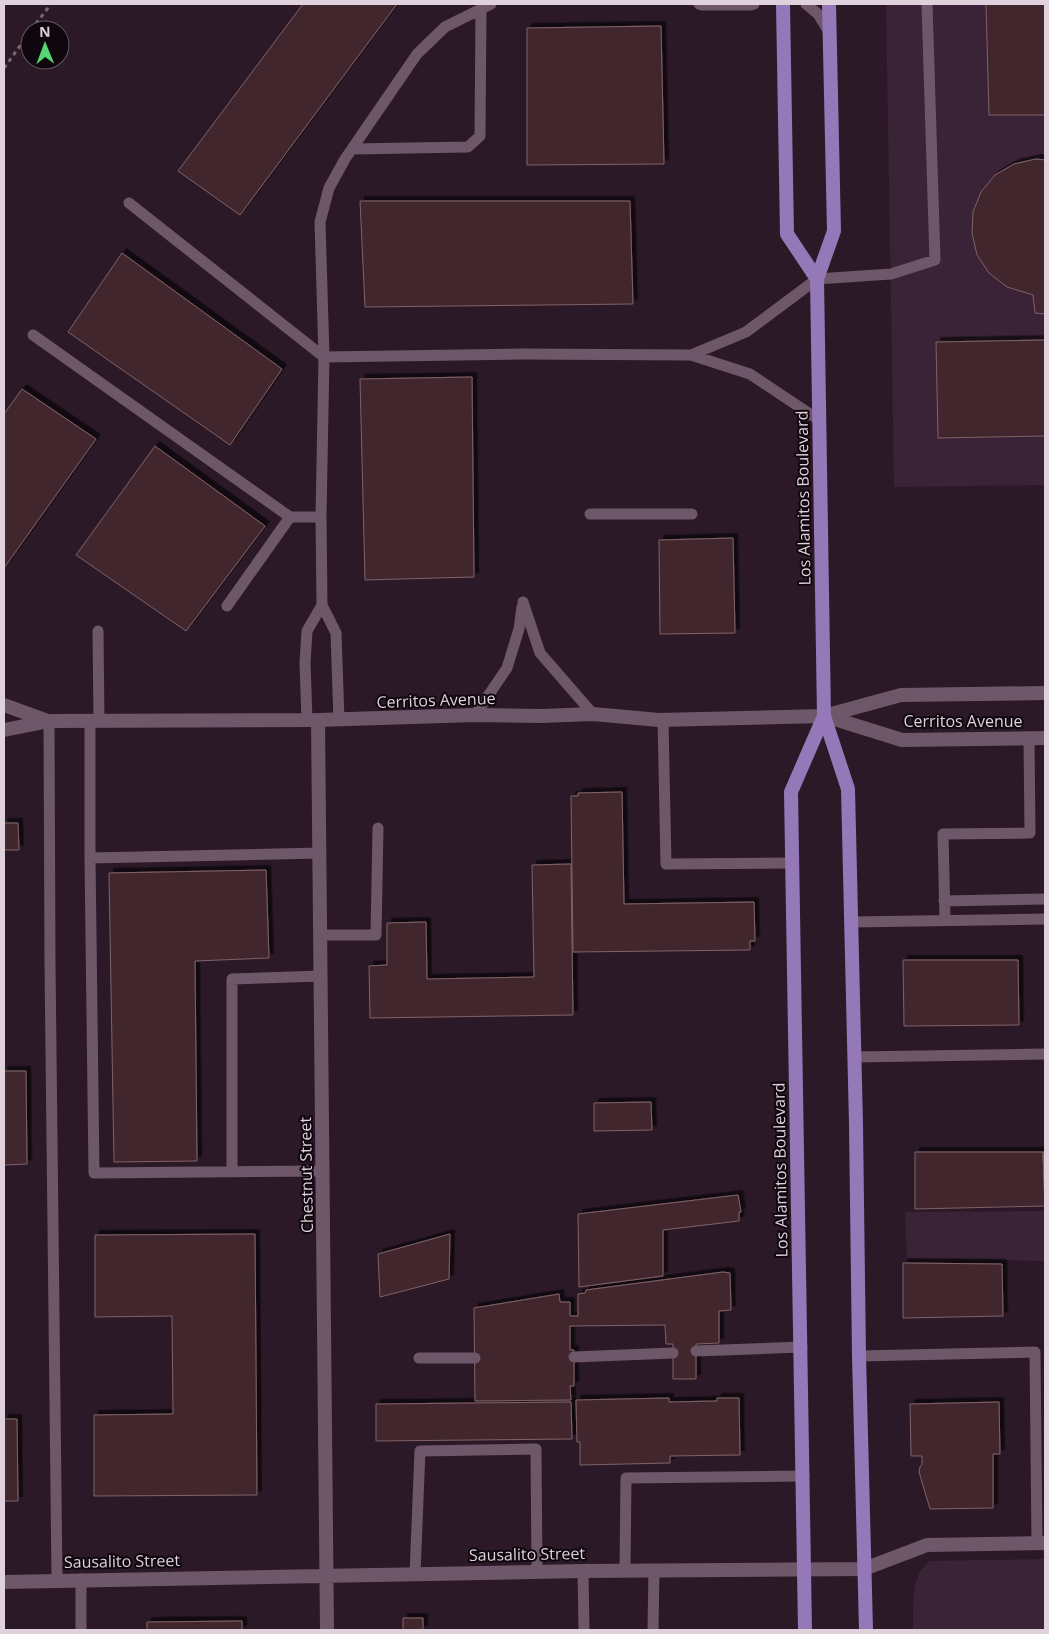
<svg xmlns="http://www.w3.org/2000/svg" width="1049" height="1634" font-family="'Open Sans',sans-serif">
	<defs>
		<filter id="shadow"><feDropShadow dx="4.5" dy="-4.5" stdDeviation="0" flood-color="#0009"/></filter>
	</defs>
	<rect width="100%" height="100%" fill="#2b1928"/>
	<path fill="#3a2336" d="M886 4H1045V485L894 487Z
		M1045 1211V1261L907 1259 905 1212Z
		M1045 1559V1630H913V1605L915 1586 920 1571 930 1561Z"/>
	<path fill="#42282d" stroke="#806267" filter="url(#shadow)" d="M303 4H397L240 215 178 171Z
		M986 4H1045V115H989Z
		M661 26 664 164 527 165V28Z
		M1036 159 1045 160V314L1035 313 1033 295 1007 287 989 273 977 255 972 233 973 212 981 192 995 175 1014 164Z
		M360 201H630L633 304 365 307Z
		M122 253 282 369 230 445 68 332Z
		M1045 340V436L938 438 936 342Z
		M472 377 474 577 365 580 360 379Z
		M22 389 96 439 4 568V414Z
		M155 446 265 526 186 631 76 555Z
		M733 538 735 633 660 634 659 540Z
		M622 792 624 904 754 902 755 941H750V950L573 952 571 796H578V793Z
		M4 823H18L19 850H4Z
		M571 864 573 1015 370 1018 369 966 387 965V923L426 922 427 979 534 977 532 865Z
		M266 870 269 958 195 961 197 1161 114 1162 109 873Z
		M903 960H1018L1019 1025 904 1026Z
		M4 1071H26L27 1164 4 1165Z
		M651 1102 652 1130 594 1131V1103Z
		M915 1152H1043L1045 1206 915 1209Z
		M1043 1152H1045V1206Z
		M738 1195 741 1212H739V1221L663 1230V1276L579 1287 578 1214Z
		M255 1234 257 1495 94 1496V1415L173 1414 172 1316 95 1317V1235Z
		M450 1234 449 1279 380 1297 378 1254Z
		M903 1263 1002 1264 1003 1316 903 1318Z
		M723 1272 730 1273 731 1310 719 1311V1343L696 1344V1379H673V1344H666L665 1325 570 1326V1350H574V1386H570L571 1400 475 1401 474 1308 559 1294 560 1302H570V1316H578V1294L585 1293 586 1290Z
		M669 1398V1402L717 1401V1398H739L740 1455 670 1456V1463L580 1465V1442H577L576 1400Z
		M571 1402 572 1439 376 1441V1404Z
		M999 1402 1000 1454H993V1508L930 1509 919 1472 920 1467 922 1464V1456H911L910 1404Z
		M4 1419H17L18 1501H4Z
		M403 1618H423V1630H403Z
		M242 1621V1630H147V1622Z"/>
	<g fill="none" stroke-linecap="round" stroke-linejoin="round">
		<path stroke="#796976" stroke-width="3" stroke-dasharray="4 4" stroke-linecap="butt" d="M31 30 51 4
			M4 68 30 32"/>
		<path stroke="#6e5769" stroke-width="11" d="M699 4 702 5H751L754 4
			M806 4 818 14 829 32
			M352 149 468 147 480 136 481 9
			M129 203 324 357 521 354 691 355 750 374 819 420
			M33 335 290 517H321
			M691 355 746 332 817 279 891 274 935 260 927 4
			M590 514H692
			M523 602 540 653 593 714
			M227 606 290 517
			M98 631 99 721
			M475 715 507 668 519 629 522 607
			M307 720 305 663 307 631 322 605
			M339 720 336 633 322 605 321 517 324 357 320 222 329 188 345 159 417 54 445 27 491 4
			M663 720 666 864 792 863
			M49 721 50 963 57 1580
			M90 721V858L94 1173 324 1171
			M90 858 320 853
			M944 901 1045 899
			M945 920 943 834 1030 833 1029 739
			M851 922 1045 919
			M320 935H376L378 828
			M854 1057 1045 1054
			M232 1171V979L321 976
			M696 1351 802 1347
			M859 1356 1035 1352 1037 1543
			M574 1357 673 1353
			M419 1358H475
			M625 1570 626 1478 804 1476
			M583 1571 584 1630
			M415 1574 420 1451 536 1449 537 1571
			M81 1579V1630
			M653 1630 654 1570"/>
		<path stroke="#6e5769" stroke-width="14" d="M318 720 327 1630
			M4 1582 583 1571 864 1569 927 1545 1045 1543"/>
		<path stroke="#6e5769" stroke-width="14" d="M4 705 48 721
			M825 716 902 740 1045 738
			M4 730 49 721 318 720 475 715 541 716 593 714 659 720 824 716 901 695 1045 693"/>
		<path stroke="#9478b7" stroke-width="14" d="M783 4 787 234 817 279
			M829 4 834 231 817 279 824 716 848 789 856 1124 859 1356 866 1630
			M805 1630 791 792 824 716"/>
	</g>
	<g text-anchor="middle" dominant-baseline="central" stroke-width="4" stroke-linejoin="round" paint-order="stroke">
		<g font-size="16" fill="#dfd2dc" stroke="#0f070d">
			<text transform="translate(803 498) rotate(-91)">Los Alamitos Boulevard</text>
			<text transform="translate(436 700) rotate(-2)">Cerritos Avenue</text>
			<text x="963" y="721">Cerritos Avenue</text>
			<text transform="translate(780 1170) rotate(-91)">Los Alamitos Boulevard</text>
			<text transform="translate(306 1175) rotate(-91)">Chestnut Street</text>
			<text transform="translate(527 1554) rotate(-1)">Sausalito Street</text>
			<text transform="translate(122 1561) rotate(-1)">Sausalito Street</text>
		</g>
	</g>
	<rect width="1049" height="1634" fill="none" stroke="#dfd2dc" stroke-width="10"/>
	<g transform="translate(45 45) rotate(359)"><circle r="24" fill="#0f070d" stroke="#625860"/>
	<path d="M0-4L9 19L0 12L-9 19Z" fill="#54d672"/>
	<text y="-8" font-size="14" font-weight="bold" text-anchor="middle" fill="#dfd2dc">N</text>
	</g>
</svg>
